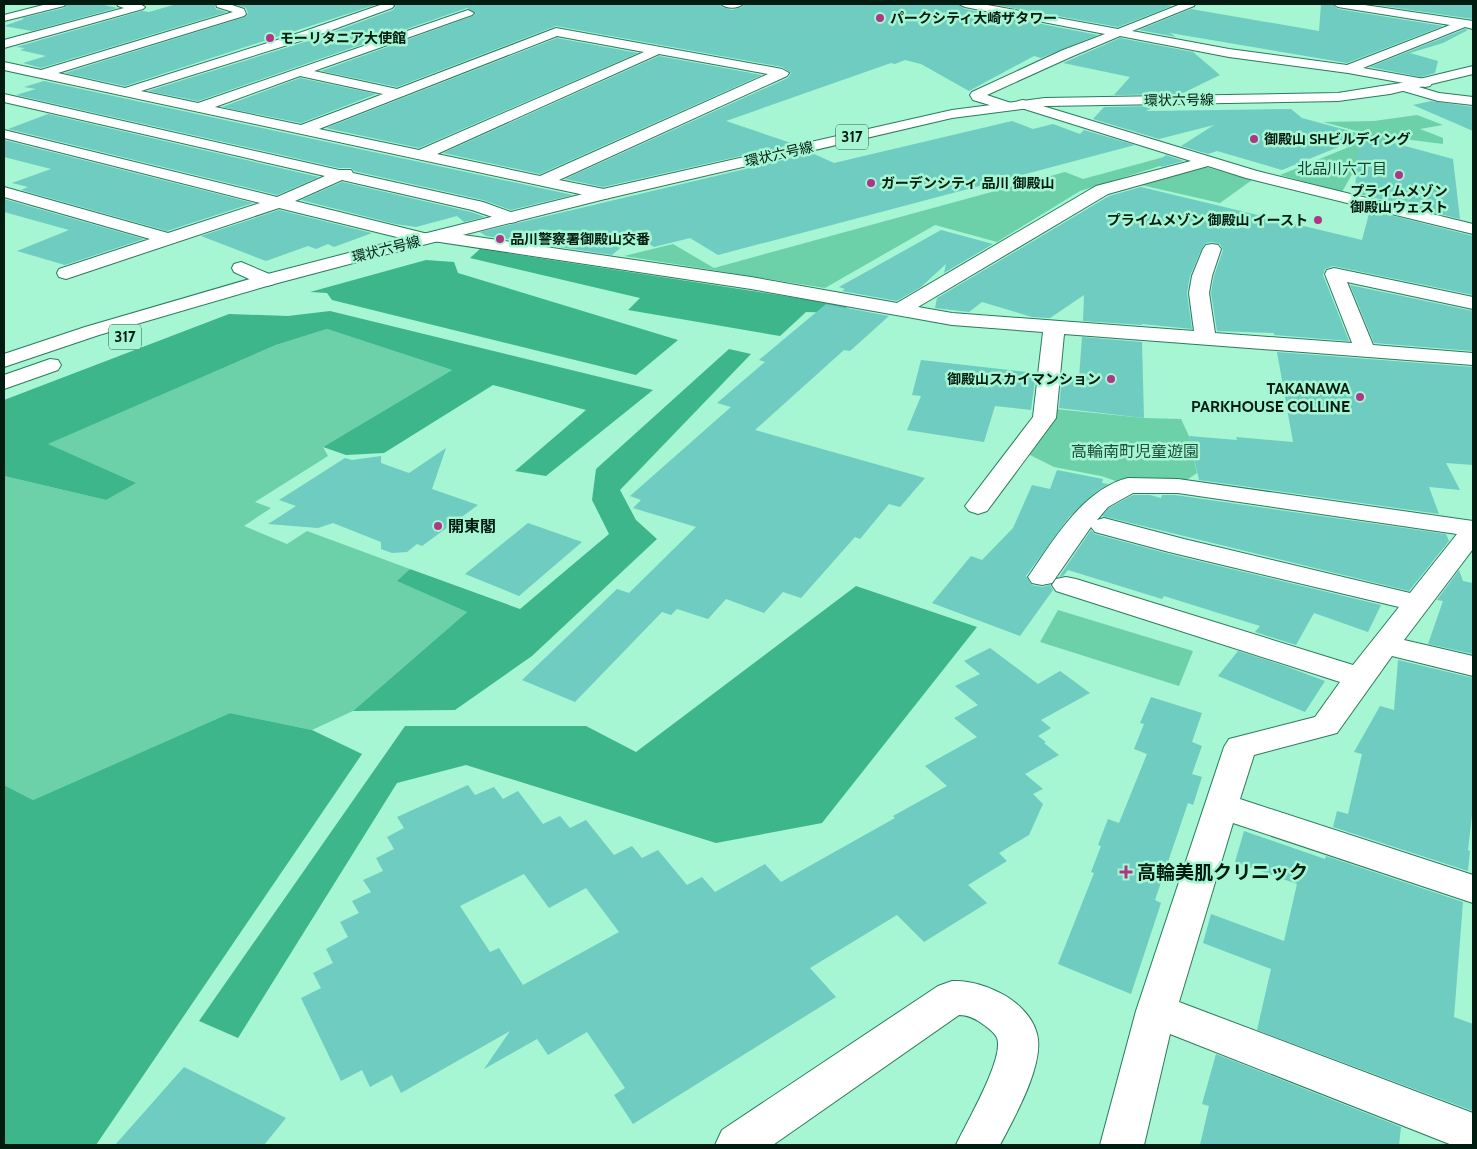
<svg xmlns="http://www.w3.org/2000/svg" width="1477" height="1149" font-family="Cabin,'Noto Sans JP',sans-serif">
	<rect width="100%" height="100%" fill="#a6f5d3"/>
	<path fill="#6cd1a9" d="M1417 115 1443 125 1420 129 1443 138V144L1396 138 1395 141 1372 139 1342 192 1280 175 1349 147 1340 144 1364 133 1323 122 1374 121Z
		M1164 157 1176 161 1080 191 997 242 935 225 825 288 624 256 673 244 714 268 1065 172 1083 179Z
		M1206 167 1252 180 1220 203 1141 185Z
		M327 329 452 370 323 447 328 456 255 502 271 508 244 526 287 544 307 531 410 569 398 581 467 612 353 711 312 730 230 713 33 800 4 785V476L106 500 47 444 276 345Z
		M1045 408 1144 418 1181 419 1189 436 1197 473 1178 486 1128 485 1101 476 1054 467 1020 450Z
		M1058 610 1193 651 1179 686 1040 642Z"/>
	<path fill="#3db68b" d="M480 249 849 306 838 313 806 312 780 336 628 310 640 298 470 258Z
		M426 260 454 262 458 273 678 340 636 375 332 300 327 293 310 292Z
		M330 311 653 390 546 476 515 471 586 410 493 385 384 453 346 455 323 447 452 370 327 329 276 345 48 444 136 483 106 500 4 476V400L229 314 288 316Z
		M729 349 751 354 620 490 636 520 657 539 532 656 455 710 353 711 467 612 397 581 410 569 520 609 609 534 592 500 596 469Z
		M856 586 977 627 822 823 716 843 466 765 397 783 238 1038 199 1021 405 726H586L636 752Z
		M230 713 312 730 362 754 96 1145H4V785L33 800Z"/>
	<path fill="#6eccc1" fill-rule="evenodd" d="M68 4H100L117 8 32 31 4 26 24 19 22 18 64 8Z
		M177 4H214L216 9 227 12 41 68 23 63 46 56 20 50 25 48 16 47 142 11 149 12Z
		M234 4H378L125 86 65 73 245 17 248 13 246 8Z
		M394 4H719L722 7 732 10 742 7 745 4H957L965 9 1098 35 1041 58 1034 56 969 91 921 64 905 60 895 64 891 63 726 121 794 144 603 187 565 179 788 78 791 73 782 67 556 26 397 87 321 71 473 16 476 13 467 8 198 101 148 91 311 40 393 10 396 6Z
		M991 4H1160L1172 6 1118 27Z
		M1321 4H1331L1338 9 1443 26 1347 63 1170 33 1176 37 1139 30 1191 9 1319 31Z
		M1369 4H1473V19Z
		M1465 29 1468 30 1443 43 1410 53 1438 61 1435 73 1421 77 1370 67Z
		M557 38 638 53 419 148 326 128Z
		M1120 38 1193 52 1220 75 1181 94 1114 95 1130 77 1063 63Z
		M659 56 762 75 540 174 443 153Z
		M300 78 376 94 301 123 222 107Z
		M44 81 573 195 511 210 483 200 354 171 351 168H339L16 95 36 89 24 87Z
		M1431 101 1473 107V131L1413 105Z
		M1156 106 1146 111 1291 109 1302 118 1453 159 1460 219 1355 193 1358 139 1282 170 1217 151 1208 154 1181 146 1214 125 1159 139 1093 119 1104 107Z
		M48 114 319 177 277 195 8 129Z
		M1012 121 1033 129 1053 124 1080 134 1084 130 1135 145 718 255 690 238 654 247 636 235 612 255 486 236 480 232 812 153 834 163Z
		M4 140 253 203 167 231 21 190 28 187 12 183 51 169 4 157Z
		M1166 155 1184 161 1161 167 1158 161Z
		M342 182 471 212 485 217 464 222 457 216 416 227 395 224 301 200Z
		M1141 187 1362 240 1370 210 1473 236V295L1333 266 1325 269 1323 275 1349 341 1274 335V333L1217 331 1211 293 1214 276 1223 250 1220 244 1212 242 1206 243 1202 248 1190 276 1187 293 1192 329 1142 324V325L1083 321 1084 295 1050 318 1032 317 982 302 969 312 935 308 937 298 1109 196Z
		M4 199 144 239 65 265 17 251 69 230 4 212Z
		M279 210 372 233 334 247 328 244 316 249 308 246 266 261 201 236Z
		M941 230 993 244 944 273 946 264 921 287 897 301 842 291 845 289 839 287Z
		M1350 285 1473 311V351L1374 343Z
		M826 304 889 316 850 351 844 350 755 430 925 478 900 507 889 504 860 539 855 537 801 598 783 592 764 613 726 599 708 619 677 609 671 615 662 612 575 702 522 680 617 589 629 593 696 527 633 508 641 500 630 496 731 407 717 403 765 362 759 360Z
		M1082 337 1142 342 1144 418 1059 408 1062 376 1079 378Z
		M1277 352 1473 367V465L1446 463 1460 490 1429 487 1439 514 1199 480 1189 436 1237 440 1236 437 1293 442Z
		M921 360 1036 373 1031 410 995 406 984 442 907 430 921 396 912 395Z
		M446 448 432 489 478 505 422 546 417 544 407 552 392 553 381 549V542L333 523 318 528 268 524 296 506 279 500 345 458 352 460 381 456V463L409 473Z
		M1057 470 1103 479 1102 483 1108 484 1096 492 1069 517 1026 576 1032 585 1042 587 1050 585 1053 590 1020 636 932 603 971 556 982 560 1013 528 1032 485 1050 489Z
		M1133 495H1150L1161 498 1162 495H1175L1446 534 1449 541 1409 591 1102 516 1109 508Z
		M528 523 582 542 519 596 465 574Z
		M1091 530 1095 534 1169 554 1381 605 1368 632 1314 613 1296 645 1255 632 1260 626 1164 596 1162 599 1068 570 1063 576 1059 577Z
		M1459 570 1463 581 1473 583V654L1428 644 1443 601 1437 600Z
		M990 648 1038 684 1060 671 1090 693 1041 720 1051 728 1038 736 1046 742 1044 743 1059 755 1025 774 1043 789 1033 794 1043 804 1029 835 999 853 1007 861 968 885 987 903 924 942 897 915 810 968 836 997 633 1124 614 1095 625 1088 587 1032 548 1055 537 1039 484 1069 510 1031 401 1093 392 1075 370 1087 362 1070 341 1081 301 998 321 988 313 973 333 963 326 949 348 937 340 922 359 913 352 901 371 892 363 880 383 871 376 858 394 849 387 837 404 828 397 817 468 785 475 795 494 787 503 799 518 791 543 824 560 816 570 828 586 820 614 855 632 846 642 858 658 850 687 885 702 877 715 892 765 864 781 882 895 818 893 816 947 786 925 766 977 737 954 718 978 705 955 686 980 674 964 661ZM524 874 549 908 586 888 619 932 523 985 499 948 490 952 460 906Z
		M1238 651 1285 666 1325 681 1305 712 1218 676Z
		M1398 660 1473 678V807L1468 850 1470 851 1468 871 1333 827 1337 811 1348 814 1362 754 1354 752 1380 706 1394 710Z
		M1151 697 1202 713 1192 742 1202 746 1192 774 1202 777 1193 805 1188 803 1155 900 1161 903 1131 994 1058 964 1094 873 1091 872 1101 846 1098 845 1108 819 1119 823 1147 754 1134 749 1144 724 1140 723Z
		M1244 831 1325 859 1326 856 1463 902 1454 1017 1473 1024V1111L1257 1030 1271 969 1203 943 1211 914 1284 941 1297 884 1235 862Z
		M1216 1054 1401 1127 1399 1145H1200L1209 1106 1202 1104Z
		M184 1067 286 1118 264 1145H115Z"/>
	<g fill="none" stroke-linecap="round" stroke-linejoin="round">
		<defs>
			<path id="minor" d="M47 4H66L64 6 4 21V15Z
				M117 4H140L145 7 143 9 4 48V40L124 8 118 6Z
				M216 4H229L244 9 246 14 244 16 58 73 125 88 302 32 383 4H392L394 6 392 8 310 38 141 91 198 103 468 10 474 13 472 15 314 71 397 89 556 28 782 69 789 73 787 76 559 180 609 190 611 194 609 198 603 199 4 70V62L41 70 233 12 217 7ZM557 36 644 52 419 150 319 129ZM659 54 768 74 540 176 437 154ZM300 76 383 94 301 125 215 107Z
				M721 4H743C738 9 726 9 721 4Z
				M959 4H982L1118 29 1181 4H1195L1194 6 1132 31 1229 49 1347 65 1450 25 1338 7 1333 4H1358L1473 21V29L1465 27 1363 68 1430 80 1432 83 1430 86 1425 87 1412 85 1439 93 1473 97V105L1438 101 1400 90 1398 87 1404 83 1348 73 1229 57 1120 36 1073 56 987 95 1011 103 1013 106 1011 109 1006 110 973 100 970 95 972 92 1063 50 1105 34 965 7Z
				M4 94 339 170H351L353 173 483 202 516 214 519 218 516 222 510 223 472 210 342 180 295 201 428 234 436 231 751 277 897 303 1096 186 1191 161 1018 107 1016 104 1018 101 1023 100 1257 171 1473 224V234L1246 178 1208 166 1108 194 918 307 952 313 1194 331 1189 293 1192 276 1203 249 1206 245 1212 244 1218 245 1221 249 1212 276 1209 293 1215 333 1352 343 1325 274 1327 270 1334 268 1473 297V309L1347 282 1373 345 1473 353V365L1064 334 1056 418 987 511 978 514 969 511 965 506 1033 417 1043 332 952 325 751 289 433 241 425 244 279 208 66 279 59 277 57 273 59 269 150 239 4 197V187L168 233 260 203 4 138V130L277 197 325 176 4 102Z
				M241 262 274 276 277 280 274 284 267 286 260 284 234 272 232 268 234 264Z
				M1128 478 1178 479 1473 521V549L1404 640 1473 656V676L1392 656 1337 733 1254 755 1240 799 1473 875V903L1233 823 1179 1002 1473 1113V1145H1452L1170 1034 1144 1145H1100L1136 1011 1224 747 1229 739 1315 717 1340 682 1056 591 1052 585 1056 579 1066 577 1076 579 1353 665 1399 607 1169 552 1095 532 1091 527 1052 583 1042 585 1032 583 1028 577C1053 541 1083 489 1128 478ZM1133 493H1178L1457 534 1410 593 1184 539 1104 518 1097 520 1108 507Z
				M952 981C971 980 990 987 1006 996 1020 1005 1033 1018 1037 1034 1045 1064 1014 1118 1000 1145H956C965 1125 1005 1058 997 1038 995 1033 988 1028 984 1025 976 1019 969 1015 959 1015L773 1145H715L722 1130 938 986Z"/>
			<path id="major" d="M1473 66V74L1390 94 1338 101 1045 106 952 118 605 199 395 252 274 284 99 335 4 367V354L85 327 260 276 383 244 603 189 952 110 1045 98 1338 93 1407 82Z
				M50 359 58 360 61 365 58 370 4 389V375Z"/>
		</defs>
		<use href="#minor" stroke="#297b5d" stroke-width="2"/>
		<use href="#major" stroke="#297b5d" stroke-width="2"/>
		<use href="#minor" fill="#fff" fill-rule="evenodd"/>
		<use href="#major" fill="#fff" fill-rule="evenodd"/>
	</g>
	<g fill="#b23585" stroke="#a6f5d3" stroke-width="2">
		<circle cx="880" cy="18" r="5"/>
		<circle cx="270" cy="38" r="5"/>
		<circle cx="1254" cy="139" r="5"/>
		<circle cx="1399" cy="175" r="5"/>
		<circle cx="871" cy="183" r="5"/>
		<circle cx="1318" cy="220" r="5"/>
		<circle cx="500" cy="239" r="5"/>
		<circle cx="1111" cy="379" r="5"/>
		<circle cx="1360" cy="397" r="5"/>
		<circle cx="438" cy="526" r="5"/>
		<path d="M1123.5 864.5h5v5h5v5h-5v5h-5v-5h-5v-5h5z"/>
	</g>
	<g text-anchor="middle" dominant-baseline="central" stroke-width="5" stroke-linejoin="round" paint-order="stroke">
		<g font-size="14" font-weight="bold" fill="#001c10" stroke="#a6f5d3" text-anchor="start">
			<text x="890" y="18">パークシティ大崎ザタワー</text>
			<text x="280" y="38">モーリタニア大使館</text>
			<text x="1264" y="139">御殿山 SHビルディング</text>
			<text x="881" y="183">ガーデンシティ 品川 御殿山</text>
			<text x="1399" y="191" text-anchor="middle">プライムメゾン<tspan x="1399" dy="16">御殿山ウェスト</tspan></text>
			<text x="1308" y="220" text-anchor="end">プライムメゾン 御殿山 イースト</text>
			<text x="510" y="239">品川警察署御殿山交番</text>
			<text x="1101" y="379" text-anchor="end">御殿山スカイマンション</text>
		</g>
		<g font-size="14" fill="#001c10" stroke="#a6f5d3">
			<text transform="translate(1179 100) rotate(-1)">環状六号線</text>
			<text transform="translate(779 154) rotate(-13)">環状六号線</text>
			<text transform="translate(386 249) rotate(-14)">環状六号線</text>
		</g>
		<g fill="#a6f5d3" stroke="#325d4a" stroke-width="1">
			<rect x="836" y="124.5" width="32" height="25" rx="4"/>
			<rect x="109" y="324.5" width="32" height="25" rx="4"/>
		</g>
		<g font-size="15" font-weight="bold" fill="#001c10">
			<text x="852" y="137">317</text>
			<text x="125" y="337">317</text>
		</g>
		<g font-size="15" fill="#174131" stroke="#a6f5d3">
			<text x="1342" y="169">北品川六丁目</text>
		</g>
		<g font-size="16" font-weight="bold" fill="#001c10" stroke="#a6f5d3" text-anchor="end">
			<text x="1350" y="388">TAKANAWA<tspan x="1350" dy="18">PARKHOUSE COLLINE</tspan></text>
			<text x="448" y="526" text-anchor="start">開東閣</text>
		</g>
		<g font-size="16" fill="#1f503d" stroke="#a6f5d3">
			<text x="1135" y="451">高輪南町児童遊園</text>
		</g>
		<g font-size="19" font-weight="bold" fill="#001c10" stroke="#a6f5d3" text-anchor="start">
			<text x="1137" y="872">高輪美肌クリニック</text>
		</g>
	</g>
	<rect width="1477" height="1149" fill="none" stroke="#001c10" stroke-width="10"/>
</svg>
